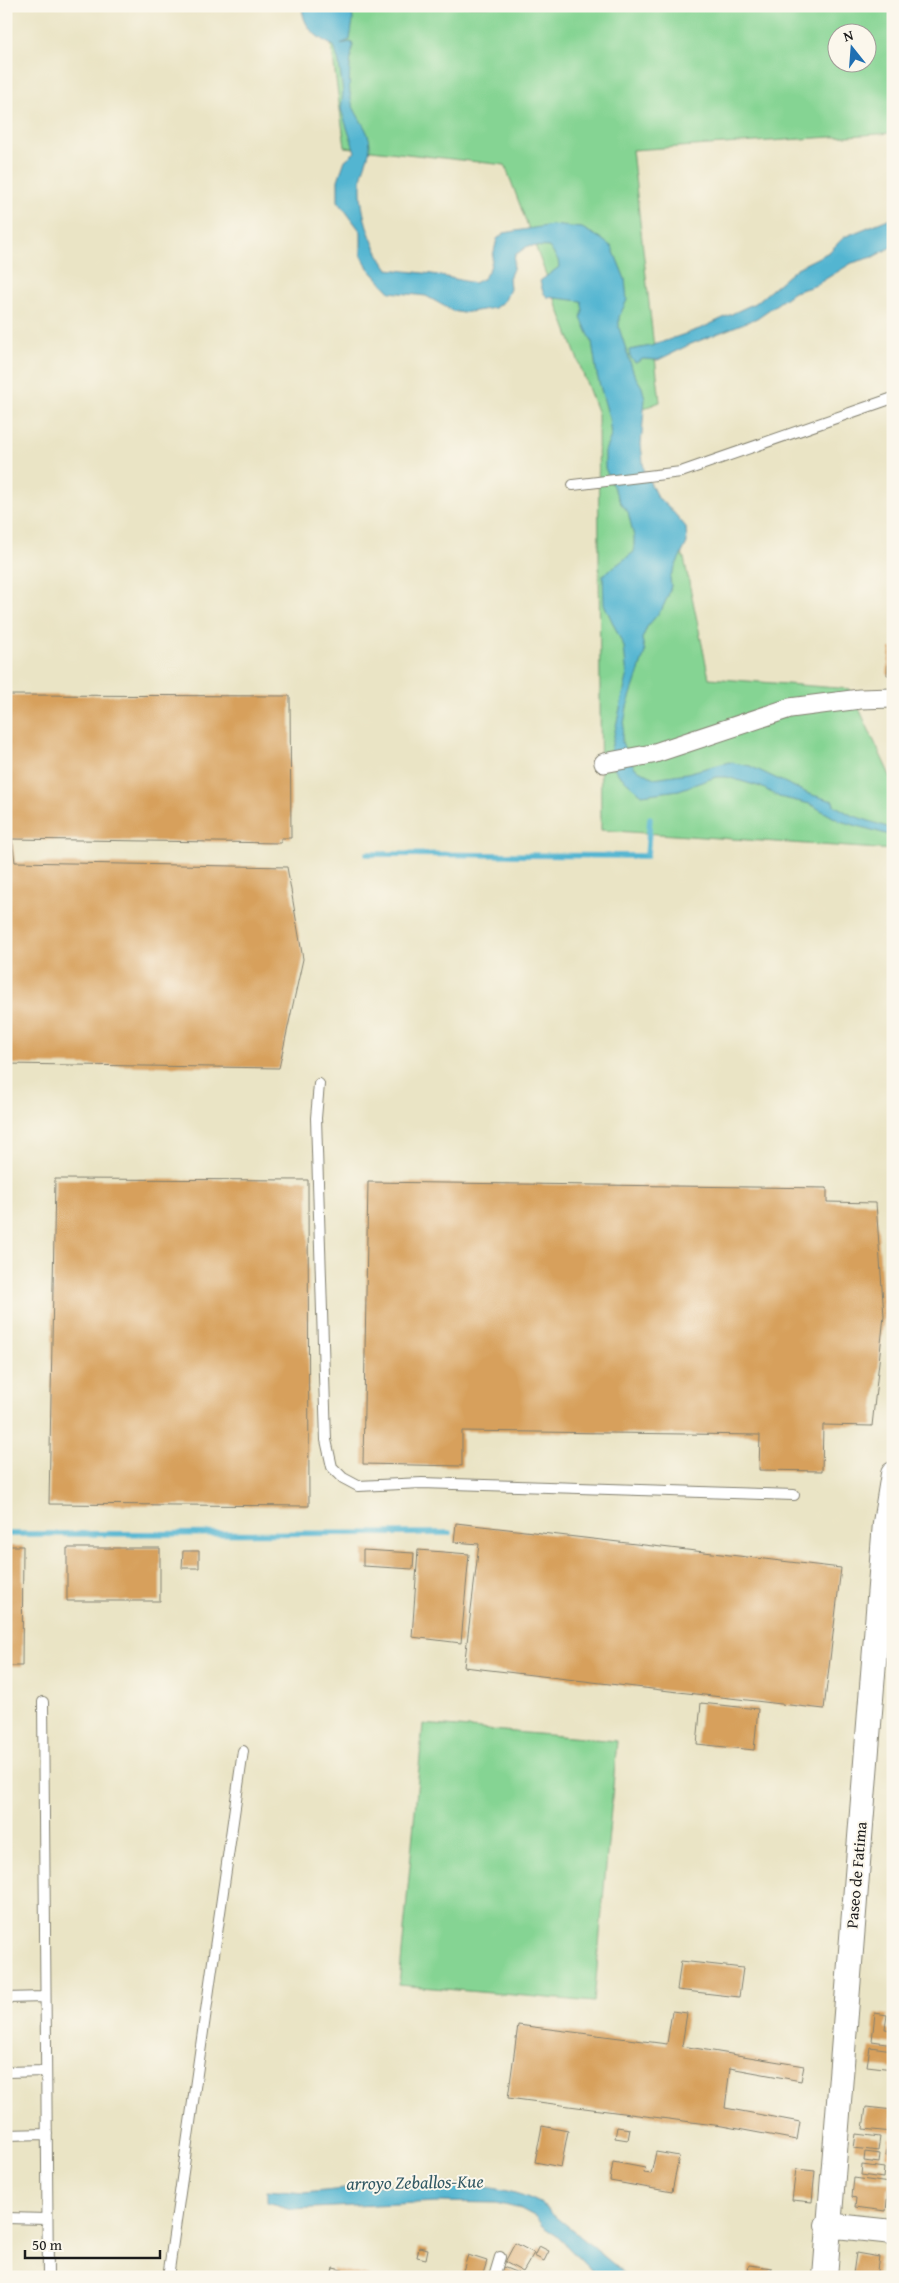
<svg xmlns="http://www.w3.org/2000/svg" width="899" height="2283" font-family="'Gentium Book Plus',serif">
	<rect width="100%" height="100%" fill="#fbf7ec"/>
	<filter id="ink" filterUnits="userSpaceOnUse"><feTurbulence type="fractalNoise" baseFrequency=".02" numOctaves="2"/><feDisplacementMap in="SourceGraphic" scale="10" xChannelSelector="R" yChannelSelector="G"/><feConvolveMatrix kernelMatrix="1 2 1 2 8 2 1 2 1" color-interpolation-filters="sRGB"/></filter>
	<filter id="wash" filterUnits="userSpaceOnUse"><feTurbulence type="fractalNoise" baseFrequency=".0096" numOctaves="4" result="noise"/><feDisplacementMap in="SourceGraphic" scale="20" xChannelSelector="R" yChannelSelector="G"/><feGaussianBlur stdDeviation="1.12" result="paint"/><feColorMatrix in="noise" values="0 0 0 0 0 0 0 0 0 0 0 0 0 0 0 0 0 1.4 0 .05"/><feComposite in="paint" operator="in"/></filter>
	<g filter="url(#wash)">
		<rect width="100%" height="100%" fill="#eae4c5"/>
		<path fill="#85d493" stroke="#507858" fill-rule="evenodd" d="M326 6H893V133L632 150 660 402 629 414 645 494 684 558 709 678 850 689 893 782V850L601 830 598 414 505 165 345 147ZM836 32H866V62H836Z
			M423 1724 617 1741 594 2002 399 1985Z"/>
		<path fill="#52b5d1" stroke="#376876" d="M302 6H351L353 20 350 40 340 44 351 42 353 45C350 62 347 87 352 103 356 117 370 130 370 145 370 155 364 165 362 175 357 206 370 244 388 269L432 274 474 283 484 278 490 268 497 239 504 233 552 225 582 228 600 238 612 247 625 279 627 300 619 317V328L634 374 642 387 645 399 641 445 644 470 657 497 668 506 686 527 687 543 670 577 671 586 668 596 662 609 647 627 642 639 645 652 627 707 622 735V742L626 753 635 768 654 778 687 773 729 762 750 766 809 794 833 801 834 805 851 815 893 829V836L840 821 810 804 779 797 761 787 727 777H716L679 790 642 795 618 774 613 766 610 753 627 677 624 647 604 604 603 575 634 552V537L628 512 620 502 605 468V451L611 436 609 418 597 375 592 342 581 318 583 310 581 301 547 297 543 292 540 281 559 267 558 260 549 247 528 246 515 255 513 269 509 278 510 289 505 300 495 308 462 313 453 311 426 296 390 292 368 268 361 254V232L338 201V180L345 160 355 152 341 109 343 92 339 63 334 46C315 37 303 27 302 6Z
			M893 217V246L873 257 852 263 814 286 794 292 757 318 691 344 658 360 643 359 635 363 630 357 629 350 651 346 702 328 757 302 797 268 829 252 844 237Z
			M386 2185C436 2185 494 2179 540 2203L629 2277H597L557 2236 542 2226 536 2217 521 2209 496 2203 437 2202 292 2209 267 2202V2190L304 2193Z"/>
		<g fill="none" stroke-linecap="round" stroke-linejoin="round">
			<path stroke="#52b5d1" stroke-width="5.5" d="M367 854 647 856 650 818
				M6 1534 449 1533"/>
		</g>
		<g id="blocks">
			<path fill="#d7a05b" d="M890 648H893V675H887Z
				M6 695 290 696 291 838H281V843L12 839 15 862 287 867 303 959 279 1068 6 1064Z
				M55 1179 308 1180 309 1506 49 1504Z
				M368 1182 827 1188V1202L876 1203 884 1316 872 1426 823 1425 822 1471 759 1470 760 1435 462 1431V1466L363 1464Z
				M456 1523 841 1568 824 1709 464 1667 479 1544 454 1542Z
				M6 1546H23L22 1666H6Z
				M67 1548H160V1601H67Z
				M363 1550 414 1553 413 1569 363 1566Z
				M418 1550 469 1554 461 1643 412 1637Z
				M183 1551H199V1568H182Z
				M701 1703 758 1709 754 1750 697 1744Z
				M681 1961 743 1968 739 1997 677 1990Z
				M672 2011 687 2013 682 2046 804 2066 801 2081 730 2068 725 2108 800 2122 797 2140 722 2126 508 2098 518 2025 667 2044Z
				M875 2013 887 2015 885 2029 893 2030V2044L872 2041Z
				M870 2047 893 2050V2069L867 2066Z
				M866 2107 893 2110 892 2132 863 2129Z
				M542 2126 568 2131 561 2167 535 2162Z
				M617 2127 630 2129 628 2140 615 2138Z
				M856 2134 880 2137 878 2151 854 2148Z
				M889 2138 893 2139V2157L886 2156Z
				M656 2152 679 2156 672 2192 610 2181 613 2162 645 2168 644 2173 651 2174Z
				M865 2152 880 2154 879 2163 864 2161Z
				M862 2165 884 2168 883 2178 861 2175Z
				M796 2169 815 2171 812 2202 792 2200Z
				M854 2178 889 2183 886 2211 855 2207 856 2198 852 2197Z
				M515 2243 534 2253 523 2272 505 2262Z
				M539 2246 549 2251 544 2261 534 2256Z
				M419 2247 428 2249 426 2259 417 2257Z
				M856 2253 879 2257 876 2277 853 2274Z
				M468 2255 487 2261 482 2277H461Z
				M749 2265 772 2268 770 2277H747Z
				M503 2267 523 2275V2277H499Z
				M333 2268 369 2276V2277H331Z"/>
		</g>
	</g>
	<g filter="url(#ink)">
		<use href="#blocks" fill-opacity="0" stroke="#838070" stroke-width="1"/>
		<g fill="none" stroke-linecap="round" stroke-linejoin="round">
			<defs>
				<path id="service" d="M573 485 681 472 893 398
					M319 1084 316 1118 326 1440 332 1467 343 1478 358 1486 422 1483 794 1495
					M43 1702 48 2277
					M6 1998 45 1997
					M6 2072 46 2071
					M6 2135 47 2134
					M6 2218 47 2219
					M168 2277 243 1751
					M494 2277 500 2257"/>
				<path id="minor" d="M604 763 652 754 790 708 860 699 893 698"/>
				<path id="tertiary" d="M827 2225 893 2232
					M825 2277 885 1523 893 1474"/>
			</defs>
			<use href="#service" stroke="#838070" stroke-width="12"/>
			<use href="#minor" stroke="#838070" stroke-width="21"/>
			<use href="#tertiary" stroke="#838070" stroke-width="26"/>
			<use href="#service" stroke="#fff" stroke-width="10"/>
			<use href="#minor" stroke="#fff" stroke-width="19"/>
			<use href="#tertiary" stroke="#fff" stroke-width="24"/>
		</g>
	</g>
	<g text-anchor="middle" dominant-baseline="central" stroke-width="4" stroke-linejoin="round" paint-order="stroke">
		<g font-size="16" fill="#1c1c1c" stroke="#fbf7ec">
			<text transform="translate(856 1875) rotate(-85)">Paseo de Fatima</text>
		</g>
		<g font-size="18" font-style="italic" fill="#325964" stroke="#fbf7ec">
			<text transform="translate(415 2182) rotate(-1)">arroyo Zeballos-Kue</text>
		</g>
	</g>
	<rect width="899" height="2283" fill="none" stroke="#fbf7ec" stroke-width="25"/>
	<g transform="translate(852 48) rotate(343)"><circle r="24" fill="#fbf7ec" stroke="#a29f99"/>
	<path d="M0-4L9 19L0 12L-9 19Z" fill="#1f6fb2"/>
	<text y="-8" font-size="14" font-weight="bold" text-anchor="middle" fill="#1c1c1c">N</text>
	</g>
	<path d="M25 2250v8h135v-8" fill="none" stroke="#1c1c1c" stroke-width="2.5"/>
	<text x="32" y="2250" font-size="15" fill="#1c1c1c" stroke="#fbf7ec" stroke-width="4" paint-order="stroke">50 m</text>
</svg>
